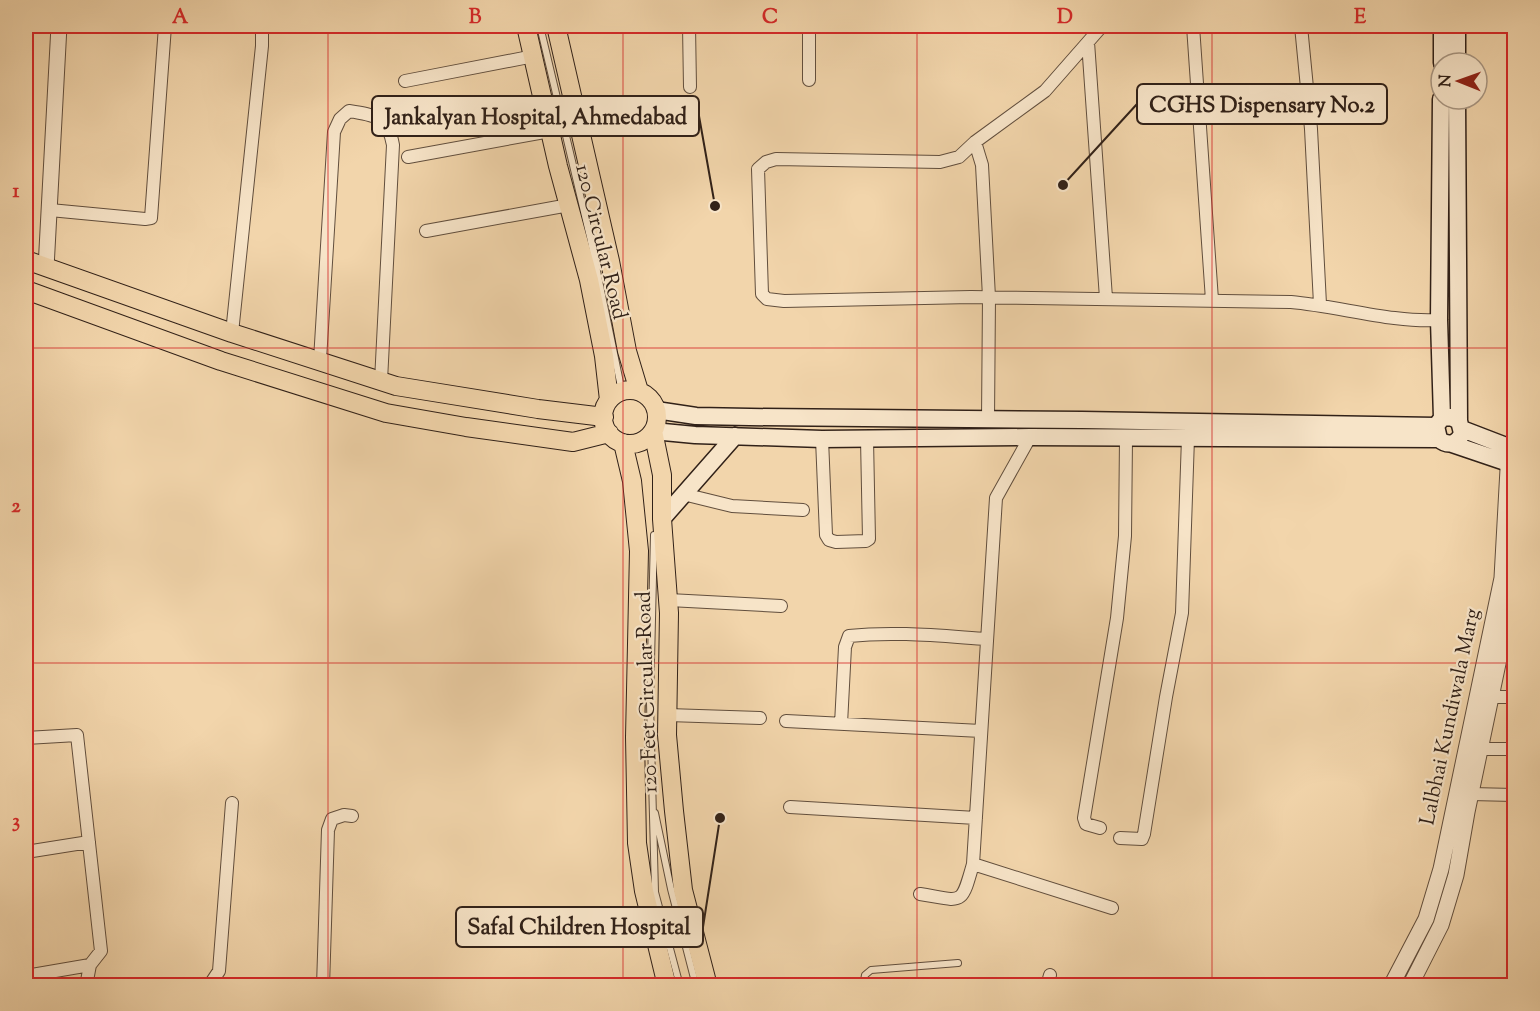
<svg xmlns="http://www.w3.org/2000/svg" width="1540" height="1011" font-family="'Sorts Mill Goudy',serif">
	<rect width="100%" height="100%" fill="#f2d5ab"/>
	<filter id="stains"><feTurbulence type="fractalNoise" baseFrequency=".00333" numOctaves="4"/><feColorMatrix values="0 0 0 0 .2 0 0 0 0 .09 0 0 0 0 .02 0 0 0 .5 -.17"/></filter>
	<radialGradient id="worn" r=".72"><stop offset=".6" stop-color="#630" stop-opacity="0"/><stop offset="1" stop-color="#630" stop-opacity=".3"/></radialGradient>
	<g fill="none" stroke-linecap="round" stroke-linejoin="round">
		<defs>
			<path id="service" d="M540 26 590 237 622 392
				M654 535 650 703 655 892 680 986
				M655 813 671 889 696 986
				M863 986 865 975 871 970 958 963"/>
			<path id="minor" d="M689 26 690 87
				M809 26V80
				M1102 26 1045 91 975 142 959 157 940 162 776 159 766 162 758 169 762 294 767 299 784 301 971 297 1291 302C1338 306 1393 323 1439 320
				M1193 26 1212 300
				M1301 26 1311 129 1320 304
				M1088 42 1106 298
				M405 81 534 56
				M975 142 982 165 989 297 988 419
				M408 157 550 131
				M50 210 145 219 151 218 165 26
				M426 231 569 205
				M232 333 262 46V26
				M320 360 334 132 340 119 349 111C376 115 388 117 393 145L381 381
				M822 439 826 535 829 540 836 542 866 541 869 539 867 439
				M683 494 732 506 803 510
				M669 600 781 606
				M1491 697H1514
				M668 715 760 718
				M786 721 981 731
				M841 724 845 647 849 636C894 631 941 636 987 639
				M26 738 77 735 101 951 90 965 26 976
				M1480 749H1514
				M1471 794 1514 795
				M790 807 976 818
				M1100 828 1086 824 1084 818 1117 618 1125 536 1126 439
				M1120 838 1142 839 1144 834 1166 697 1182 613 1188 438
				M26 852 89 842
				M973 864 1112 908
				M920 894C963 901 961 907 973 864L996 498 1030 437
				M86 986 90 965
				M209 986 219 971 232 803
				M323 986 328 830 332 819 344 815 352 816
				M1047 986 1050 975
				M1120 986V985"/>
			<path id="tertiary" d="M46 268 59 26
				M1391 986 1426 919 1441 869 1502 578 1509 451
				M1410 986 1441 925 1456 875 1467 812 1514 587"/>
			<path id="secondary" d="M1457 26V63
				M1442 63V26
				M1441 99 1439 320 1442 418
				M1457 99 1459 421 1462 433C1458 444 1448 447 1439 439L1436 426 1442 418 1451 417 1459 421
				M656 410 696 416 750 417 1082 420 1436 426
				M1462 429 1514 449
				M653 431 695 435 822 439 1030 437 1439 439
				M1452 444 1514 465
				M662 519 735 436"/>
			<path id="primary" d="M526 26 558 166 589 280 604 356 609 400
				M556 26 610 261 627 351 639 391
				M26 260 232 333 396 386 538 409 604 417
				M26 290 221 361 386 413 466 427 573 442 609 433
				M603 417a27 27 0 1 1 54 0a27 27 0 1 1-54 0Z
				M653 431 662 475V519L669 613 667 735 674 811 683 890 708 986
				M623 443 632 481 639 551 635 737 637 843 644 891 667 986"/>
		</defs>
		<use href="#service" stroke="#614e3d" stroke-width="8"/>
		<use href="#minor" stroke="#614e3d" stroke-width="14"/>
		<use href="#tertiary" stroke="#614e3d" stroke-width="17"/>
		<use href="#secondary" stroke="#312118" stroke-width="19"/>
		<use href="#primary" stroke="#312118" stroke-width="20"/>
		<use href="#service" stroke="#f7e4c8" stroke-width="6"/>
		<use href="#minor" stroke="#f7e4c8" stroke-width="12"/>
		<use href="#tertiary" stroke="#f7e4c8" stroke-width="15"/>
		<use href="#secondary" stroke="#f7e4c8" stroke-width="16"/>
		<use href="#primary" stroke="#f2d5ab" stroke-width="18"/>
	</g>
	<path fill="none" stroke="#d62828" stroke-width="1.5" stroke-opacity="0.55" d="M328 26V986M623 26V986M917 26V986M1212 26V986M26 348H1514M26 663H1514"/>
	<g text-anchor="middle" dominant-baseline="central" stroke-width="4.5" stroke-linejoin="round" paint-order="stroke">
		<g font-size="21" fill="#312118" stroke="#f7e4c8">
			<text transform="translate(600 242) rotate(76)">120 Circular Road</text>
			<text transform="translate(648 692) rotate(-92)">120 Feet Circular Road</text>
			<text transform="translate(1451 717) rotate(-78)">Lalbhai Kundiwala Marg</text>
		</g>
	</g>
	<path fill="none" stroke="#312118" stroke-width="2" d="M1063 185L1137 104M715 206L699 116M720 818L703 927"/>
	<g fill="#312118" stroke="#f7e4c8" stroke-width="2">
		<circle cx="1063" cy="185" r="6"/>
		<circle cx="715" cy="206" r="6"/>
		<circle cx="720" cy="818" r="6"/>
	</g>
	<g fill="#f7e4c8" stroke="#312118" stroke-width="2">
		<rect x="1137" y="84" width="250" height="40" rx="6"/>
		<rect x="372" y="96" width="327" height="40" rx="6"/>
		<rect x="456" y="907" width="247" height="40" rx="6"/>
	</g>
	<g font-size="22" text-anchor="middle" font-weight="bold" fill="#312118">
		<text x="1262" y="112">CGHS Dispensary No.2</text>
		<text x="536" y="124">Jankalyan Hospital, Ahmedabad</text>
		<text x="579" y="934">Safal Children Hospital</text>
	</g>
	<rect width="1540" height="1011" fill="none" stroke="#f2d5ab" stroke-width="66"/>
	<g transform="translate(1459 81) rotate(271)"><circle r="28" fill="#f7e4c8" stroke="#a89682" stroke-width="1.5"/>
	<path d="M0-4.5L10 22L0 15L-10 22Z" fill="#8f2418"/>
	<text y="-9" font-size="16" font-weight="bold" text-anchor="middle" fill="#312118">N</text>
	</g>
	<rect x="33" y="33" width="1474" height="945" fill="none" stroke="#d62828" stroke-width="2"/>
	<g font-size="20" text-anchor="middle" font-weight="bold" fill="#d62828">
		<text x="180" y="23">A</text>
		<text x="475" y="23">B</text>
		<text x="770" y="23">C</text>
		<text x="1065" y="23">D</text>
		<text x="1360" y="23">E</text>
		<text x="16" y="197">1</text>
		<text x="16" y="512">2</text>
		<text x="16" y="827">3</text>
	</g>
	<rect width="100%" height="100%" filter="url(#stains)"/>
	<rect width="100%" height="100%" fill="url(#worn)"/>
</svg>
